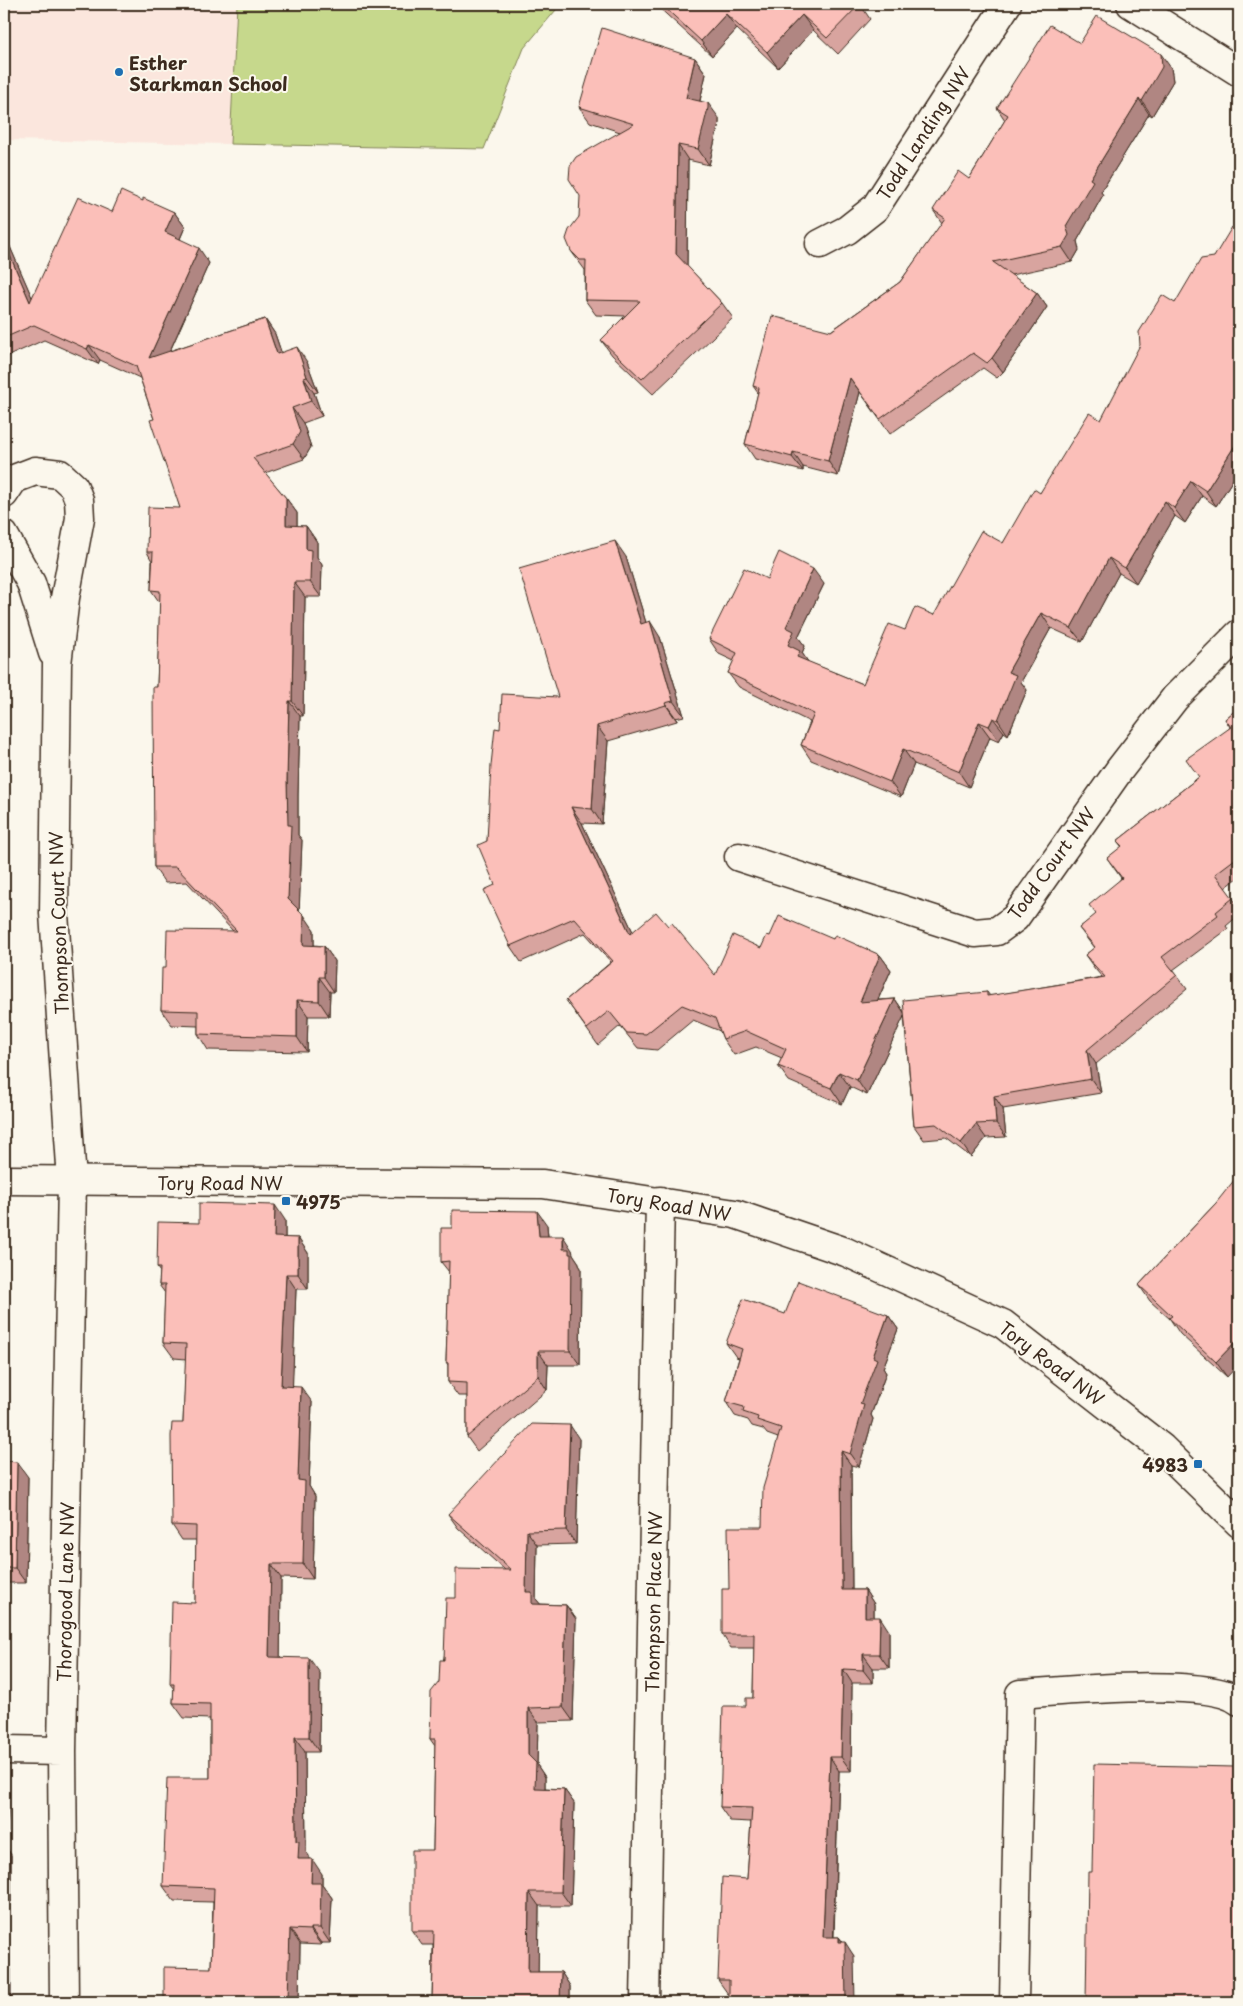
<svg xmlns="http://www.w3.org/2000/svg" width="1243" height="2006" font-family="'Playpen Sans',sans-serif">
	<rect width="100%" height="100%" fill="#fbf7ec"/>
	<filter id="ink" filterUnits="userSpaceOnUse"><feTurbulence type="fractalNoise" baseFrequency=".02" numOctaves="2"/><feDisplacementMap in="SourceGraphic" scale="10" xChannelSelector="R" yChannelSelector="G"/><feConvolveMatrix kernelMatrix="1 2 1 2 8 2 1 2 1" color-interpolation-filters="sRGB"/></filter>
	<g filter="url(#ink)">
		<path fill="#fbe6dd" d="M4 4H237L230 144 4 140Z"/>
		<path fill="#c6d88c" stroke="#808155" d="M237 4H561L524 48 484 149 230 144Z"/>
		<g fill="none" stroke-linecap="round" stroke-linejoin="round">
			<defs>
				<path id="street" d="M1131 4 1239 72
					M820 244 847 230 875 208 1007 4
					M4 494 14 479 35 471 60 474 74 487 79 500 80 518 65 598 57 664 54 913 72 1181 62 1751 64 2002
					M4 535 31 583 53 653
					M739 857 975 933 997 931 1015 918 1120 769 1175 698 1239 634
					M4 1750 62 1751
					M645 2002 660 1201
					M1014 2002 1020 1694C1063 1691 1209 1677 1239 1701"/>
				<path id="secondary" d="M4 1180 543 1184 735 1214 846 1252 1003 1324 1162 1448 1239 1523"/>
			</defs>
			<use href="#street" stroke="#3b2a1e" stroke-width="31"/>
			<use href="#secondary" stroke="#3b2a1e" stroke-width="31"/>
			<use href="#street" stroke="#fbf7ec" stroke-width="28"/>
			<use href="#secondary" stroke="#fbf7ec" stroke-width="28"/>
		</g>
		<path fill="#d8a49f" stroke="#3b2a1e" d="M655 4H860L870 19 838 54 813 30 778 68 737 29 712 56Z
			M1080 43 1171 68 1173 81 1152 116 1149 114 1101 192 1103 195 1077 241 1079 250 1072 262 1011 275 1037 293 1047 307 1003 372 997 378 983 368 890 434 860 392 838 476 803 467V471L755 459 745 444 758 393 753 386 900 282 942 223 933 210 969 179 1005 120 997 108Z
			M695 58 706 74 700 101 719 118V123L709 165 688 160 687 266 722 303 733 318 653 394 612 355 601 340 626 316 596 315 585 300V270L571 251 579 217 620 132 590 122 579 107Z
			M143 201 174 212 185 227 180 239 209 263 170 351 265 319 275 334 281 352 307 362 318 392 314 393 322 416 303 423 311 447 304 459 265 473 286 498 297 513V526H306L317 542V557L322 565 321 597H305L303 716H300L298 795V835L302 840 299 910 314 930V945L324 946 335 961 334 992H330L329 1016H308L307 1052 208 1050 198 1034V1026L172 1025 161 1010 166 968 233 931 187 882 165 883 154 867 157 687 160 603 151 590 152 561 147 552 180 508 154 419 140 378 100 360 98 364 44 340 4 358V233L32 298 112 212Z
			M1239 231V470L1216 506 1202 496 1185 523 1175 516 1136 583 1119 573 1082 642 1051 628 1021 682 1027 690 1008 735 1004 732 999 741 990 737 969 787 914 764 901 797 811 760 801 745 810 722 739 687 728 673 734 661 719 654 709 639 767 579 824 584 798 637 805 646 802 653 808 662 863 684 905 630 934 615 1003 543 1040 493 1101 420 1175 303 1214 257Z
			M626 557 646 623 660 637 684 716 676 718 677 721 608 741 602 824 582 823 633 932 668 926 715 975 761 948 770 936 833 939 880 955 891 970 878 1000 895 999 904 1012 987 992 990 996 1102 977 1095 969 1085 955 1094 948 1079 928 1096 915 1121 878 1107 858 1122 847 1117 841 1199 777 1230 727 1225 719 1239 707V877L1225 888 1239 907V915L1226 926 1228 929 1173 970 1187 989 1096 1064 1101 1093 1003 1109 1006 1137 986 1138 971 1157 946 1138 924 1140 914 1126 904 1016 867 1095 850 1087 842 1104 789 1081 778 1066 782 1058 756 1047 734 1055 723 1039 720 1031 693 1020 657 1050 638 1048 620 1026 598 1045 566 1000 611 962 585 933 521 962 510 946 495 885 487 841 500 729 558 697Z
			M1216 1203 1227 1377 1180 1334 1170 1319 1150 1301 1139 1285Z
			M285 1220V1238H298L308 1253V1289H296L292 1386 312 1402 309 1486 315 1496 313 1579 281 1578 280 1657 320 1673 319 1752H305L306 1852 309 1856V1859L322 1874V1884L332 1898 330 1943H321V1945L300 1944 299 2002H164L211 1968 213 1902 174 1901 163 1886 210 1778V1719L184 1718 173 1703 174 1689 170 1684 195 1603 196 1540H182L172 1525 183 1423 186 1359 174 1358 163 1343 165 1293 159 1285 160 1272 157 1268 199 1223Z
			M547 1225 548 1236 572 1250 573 1254 579 1263V1265L581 1268 580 1365H548L547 1390 477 1451 467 1437V1396H458L448 1382V1365L446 1362 449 1272 441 1262Z
			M785 1314 888 1315 898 1329 883 1368 886 1373 871 1415 873 1419 859 1467 851 1465 852 1590H865L874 1604V1617L889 1631V1668H873V1683H852L851 1771H839L834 1937H839L854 1956 728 1994 718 1980 747 1879 751 1822 730 1821 720 1807 746 1706 753 1698 754 1648H731L722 1634 729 1589 762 1527 778 1438 767 1434 763 1429 752 1426 748 1420 735 1416 726 1402 739 1358 736 1357 726 1343Z
			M579 1439 576 1544 537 1545 536 1599 540 1604 566 1605 576 1619 573 1721 538 1722 537 1765 545 1777V1788L564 1789 574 1803 571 1906H539L538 1972H561L570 1986V2002H432L433 1945H422L412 1931 433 1850 435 1746 430 1739 439 1682 456 1598 505 1570 458 1528 448 1514Z
			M4 1461 28 1477 26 1583H4V1589Z
			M4 1764 5 1766 4 1796 8 1801 7 1848 11 1855V1902H4Z"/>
		<path fill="#b08682" stroke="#3b2a1e" d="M726 14 737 29 712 56 701 41Z
			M802 15 813 30 778 68 767 52Z
			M1161 54 1171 68 1173 81 1152 116 1142 101Z
			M695 58 706 74 697 113 686 98Z
			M1139 99 1149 114 1101 192 1103 195 1077 241 1079 250 1072 262 1062 247 1066 226 1090 179Z
			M708 103 719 118V123L709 165 698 149Z
			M678 145 688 160 687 269 676 254Z
			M174 212 185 227 176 248 165 232Z
			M4 233 41 318 30 302 4 242Z
			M199 248 209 263 160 373 149 358Z
			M1037 293 1047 307 1003 372 992 358Z
			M265 319 275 334 287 369 277 354Z
			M89 345 100 360 98 364 87 349Z
			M297 347 307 362 318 392 307 377Z
			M304 378 314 393 322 416 311 401Z
			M850 378 860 392 838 476 828 461Z
			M292 408 303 423 311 447 304 459 293 444Z
			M1239 439V470L1216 506 1206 491Z
			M793 452 803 467V471L792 457Z
			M1191 481 1202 496 1185 523 1174 508Z
			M286 498 297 513V541L286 525Z
			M1165 501 1175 516 1136 583 1125 568Z
			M306 526 317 542V557L322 565 321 597 310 582 306 549Z
			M615 541 626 557 651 639 641 624Z
			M1109 558 1119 573 1082 642 1071 628Z
			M813 569 824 584 798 637 805 646 802 653 811 666 799 660 788 645 786 627Z
			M294 582 305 597 303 716 292 701Z
			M1041 613 1051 628 1021 682 1027 690 1008 735 998 720 1008 672Z
			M650 621 660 637 684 716 673 701Z
			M289 701 300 716 298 795V835L302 840 299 915 288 899 287 780Z
			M665 703 676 718 677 721 666 705Z
			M993 718 1004 732 999 741 989 726Z
			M979 722 990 737 969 787 959 772Z
			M597 726 608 741 602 824 592 809Z
			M903 749 914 764 901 797 890 782Z
			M571 807 582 823 641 949 630 934Z
			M304 915 314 930V961L303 945Z
			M324 946 335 961 334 992 324 977Z
			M880 955 891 970 870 1017 860 1002Z
			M319 977 330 992 329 1016 319 1001Z
			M895 999 905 1014 867 1095 857 1080Z
			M297 1000 308 1016 307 1052 297 1037Z
			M1087 1050 1096 1064 1101 1093 1091 1079Z
			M839 1072 850 1087 842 1104 831 1088Z
			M994 1096 1003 1109 1006 1137 996 1123Z
			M976 1124 986 1138 971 1157 961 1143Z
			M275 1205 285 1220V1252L274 1237Z
			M537 1211 547 1225 549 1250 539 1236Z
			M563 1236 572 1250 573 1254 579 1263V1265L581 1268 580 1365 570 1351Z
			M298 1238 308 1253V1289L298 1274Z
			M286 1274 296 1289 292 1401 281 1386Z
			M888 1315 898 1329 883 1368 886 1373 871 1415 873 1419 859 1467 850 1454 860 1404 873 1357Z
			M1239 1338V1364L1227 1377 1216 1362Z
			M538 1351 548 1365 547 1390 538 1376Z
			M301 1387 312 1402 309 1486 315 1496 313 1579 303 1564 298 1480Z
			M570 1425 579 1439 576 1544 566 1530Z
			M841 1451 851 1465 852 1604 842 1590Z
			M17 1462 28 1477 26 1583 15 1568Z
			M527 1531 537 1545 536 1599 542 1606 532 1604 526 1592Z
			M271 1564 281 1578 280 1672 269 1657Z
			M865 1590 874 1604V1630L865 1617Z
			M566 1605 576 1619 573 1721 563 1707Z
			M880 1617 889 1631V1668L879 1654Z
			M863 1654 873 1668V1683L863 1670Z
			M309 1658 320 1673 319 1752 309 1737Z
			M843 1669 852 1683 851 1771 841 1757Z
			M528 1708 538 1722 537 1765 545 1777V1802L535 1788 528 1755Z
			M295 1737 305 1752 306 1852 309 1856 308 1874 298 1859 296 1841Z
			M830 1757 839 1771 833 1951 823 1937Z
			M4 1764 5 1766 4 1796 8 1801 7 1848 11 1855V1902L4 1892Z
			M1235 1767 1239 1773V1852L1234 1845Z
			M564 1789 574 1803 571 1906 561 1892Z
			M312 1859 322 1874V1884L332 1898 330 1943 320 1928 311 1883Z
			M529 1892 539 1906 538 1986 528 1972Z
			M310 1928 321 1943V1945L310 1930Z
			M290 1929 300 1944 299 2002H286Z
			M839 1937 845 1946V1942L854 1956 855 2002H846L839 1942Z
			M4 1958 11 1969V2002H4Z
			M561 1972 570 1986V2002H560Z"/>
		<path fill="#fbbfb9" stroke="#3b2a1e" d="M661 4H860L827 38 802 15 767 52 726 14 701 41Z
			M1097 16 1161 54 1162 67 1142 101 1139 99 1090 179 1093 181 1066 226 1069 235 1062 247 993 262 1037 293 992 358 987 363 973 353 880 419 850 378 828 461 793 452 792 457 745 444 759 388 753 386 772 316 831 331 900 282 945 218 933 210 958 171 969 179 1008 115 997 108 1050 25 1080 43Z
			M602 28 695 58 686 98 708 103V108L698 149 678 145 676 254 722 303 642 379 601 340 640 301 585 300 586 260H580L571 251 566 239 569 230 579 217 580 196 569 179 570 166 576 157 634 124 579 107Z
			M121 191 143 201V198L174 212 165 232 199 248 149 358 265 319 277 354 297 347 307 377 304 378 311 401 292 408 300 432 293 444 253 458 286 498V525L306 526V549L311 550 310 582H294L292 701H289L287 780 288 825H291L288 899 304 915 303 945 324 946V977H319V1001L297 1000V1037L198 1034V1011L161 1010 162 968H166L167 930 237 931 176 867H154L153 687H157L160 591 151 590 153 552H147L148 507 180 508 150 420 154 419 136 366 89 345 87 349 34 325 4 338V242L30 302 78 197 112 212Z
			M1232 227 1239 231V439L1206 491 1191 481 1174 508 1165 501 1125 568 1109 558 1071 628 1041 613 1008 672 1016 675 998 720 993 718 989 726 979 722 959 772 903 749 890 782 801 745 814 714 728 673 737 653 709 639 744 568 767 579 779 552 813 569 786 627 794 631 788 645 800 651 797 657 863 684 889 624 905 630 915 607 934 615 981 531 1003 543 1034 489 1040 493 1089 413 1101 420 1140 345 1139 332 1162 295 1175 303 1201 259 1214 257Z
			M615 541 641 624 650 621 673 701 665 703 666 705 597 726 592 809 571 807 630 934 656 912 668 926 672 923 715 975 733 935 761 948 767 935 770 936 779 916 833 939 835 935 880 955 860 1002 895 999 857 1080 839 1072 831 1088 778 1066 786 1049 746 1031 723 1039 715 1018 682 1005 646 1034 627 1033 609 1011 587 1029 566 1000 613 961 574 918 510 946 484 890 495 885 478 845 487 841 491 765 495 728 500 729 502 694 558 697 519 569Z
			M1239 707V856L1215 874 1233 898 1216 912 1218 915 1162 957 1177 975 1087 1050 1091 1079 994 1096 996 1123 976 1124 961 1143 936 1124 914 1126 903 1000 987 992V996L1105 977 1085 955 1095 947 1079 928 1096 914 1089 905 1122 878 1107 858 1122 846 1117 841 1199 777 1186 759 1231 727 1225 719Z
			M1239 1174V1338L1216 1362 1169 1318 1172 1316 1139 1285 1216 1203Z
			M199 1203 275 1205 274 1237 298 1238V1274H286L281 1386 301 1387 298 1480 305 1481 303 1564H271L269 1657 309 1658V1737H295L296 1841H299L298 1859H312L311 1883H321L320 1928H310V1930L290 1929 288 1999 286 2002H164V1967L211 1968 214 1888 163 1886 167 1778H210V1704L173 1703 174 1684H170L172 1602 195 1603 196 1526 172 1525 171 1436 172 1423H183L186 1344 163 1343 165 1285H159L160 1268H157L158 1222 199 1223Z
			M452 1210 537 1211 539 1236H563V1249H569V1254H571L570 1351H538V1376L467 1437V1383L448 1382V1363L446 1362 449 1261 441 1262V1228H452Z
			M798 1281 888 1315 873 1357 877 1359 860 1404 864 1405 850 1454 841 1451 842 1590H865V1617H880L879 1654H863V1670L843 1669 841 1757H830L823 1937H839V1942H845L846 2002H729V1980H718L722 1877 747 1879 752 1808 720 1807 723 1706H746V1698H753L754 1634H722V1589H729L728 1527H762L763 1488 781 1428 757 1420 758 1417 743 1412 744 1407 726 1402 742 1349 726 1343 743 1299 785 1314Z
			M532 1424 570 1425 566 1530 527 1531 526 1592H532V1604L566 1605 563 1707 528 1708V1755L536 1763 535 1788 564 1789 561 1892H529L528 1972H561L560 2002H432L434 1931H412V1850H433L435 1739H430L431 1692 439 1682 440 1660H444L446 1598H456V1569L511 1570 448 1514Z
			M4 1461 17 1462 15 1568H4Z
			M1094 1764 1235 1767 1234 1845H1239V2002H1086L1088 1872H1092Z"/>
	</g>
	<g fill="#1f6fb2" stroke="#fbf7ec" stroke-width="2">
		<circle cx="119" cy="72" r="5"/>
		<rect x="281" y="1196" width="10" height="10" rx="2.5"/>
		<rect x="1193" y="1459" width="10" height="10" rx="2.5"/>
	</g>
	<g text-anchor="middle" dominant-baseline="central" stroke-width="4" stroke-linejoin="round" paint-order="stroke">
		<g font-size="18" font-weight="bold" fill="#3b2a1e" stroke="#fbf7ec" text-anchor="start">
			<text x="129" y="62">Esther<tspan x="129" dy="21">Starkman School</tspan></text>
			<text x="296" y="1201">4975</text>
			<text x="1188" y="1464" text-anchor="end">4983</text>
		</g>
		<g font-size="18" fill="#3b2a1e" stroke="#fbf7ec">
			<text transform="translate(923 133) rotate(-57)">Todd Landing NW</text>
			<text transform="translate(1051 863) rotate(-54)">Todd Court NW</text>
			<text transform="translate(58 923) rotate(-92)">Thompson Court NW</text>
			<text x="220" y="1182">Tory Road NW</text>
			<text transform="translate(669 1204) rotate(9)">Tory Road NW</text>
			<text transform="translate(1052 1363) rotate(37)">Tory Road NW</text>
			<text transform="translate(65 1592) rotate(-89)">Thorogood Lane NW</text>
			<text transform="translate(653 1602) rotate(-89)">Thompson Place NW</text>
		</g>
	</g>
	<rect width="1243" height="2006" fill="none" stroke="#fbf7ec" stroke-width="20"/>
	<rect x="10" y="10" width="1223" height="1986" fill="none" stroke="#3b2a1e" stroke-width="2" filter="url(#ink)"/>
</svg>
